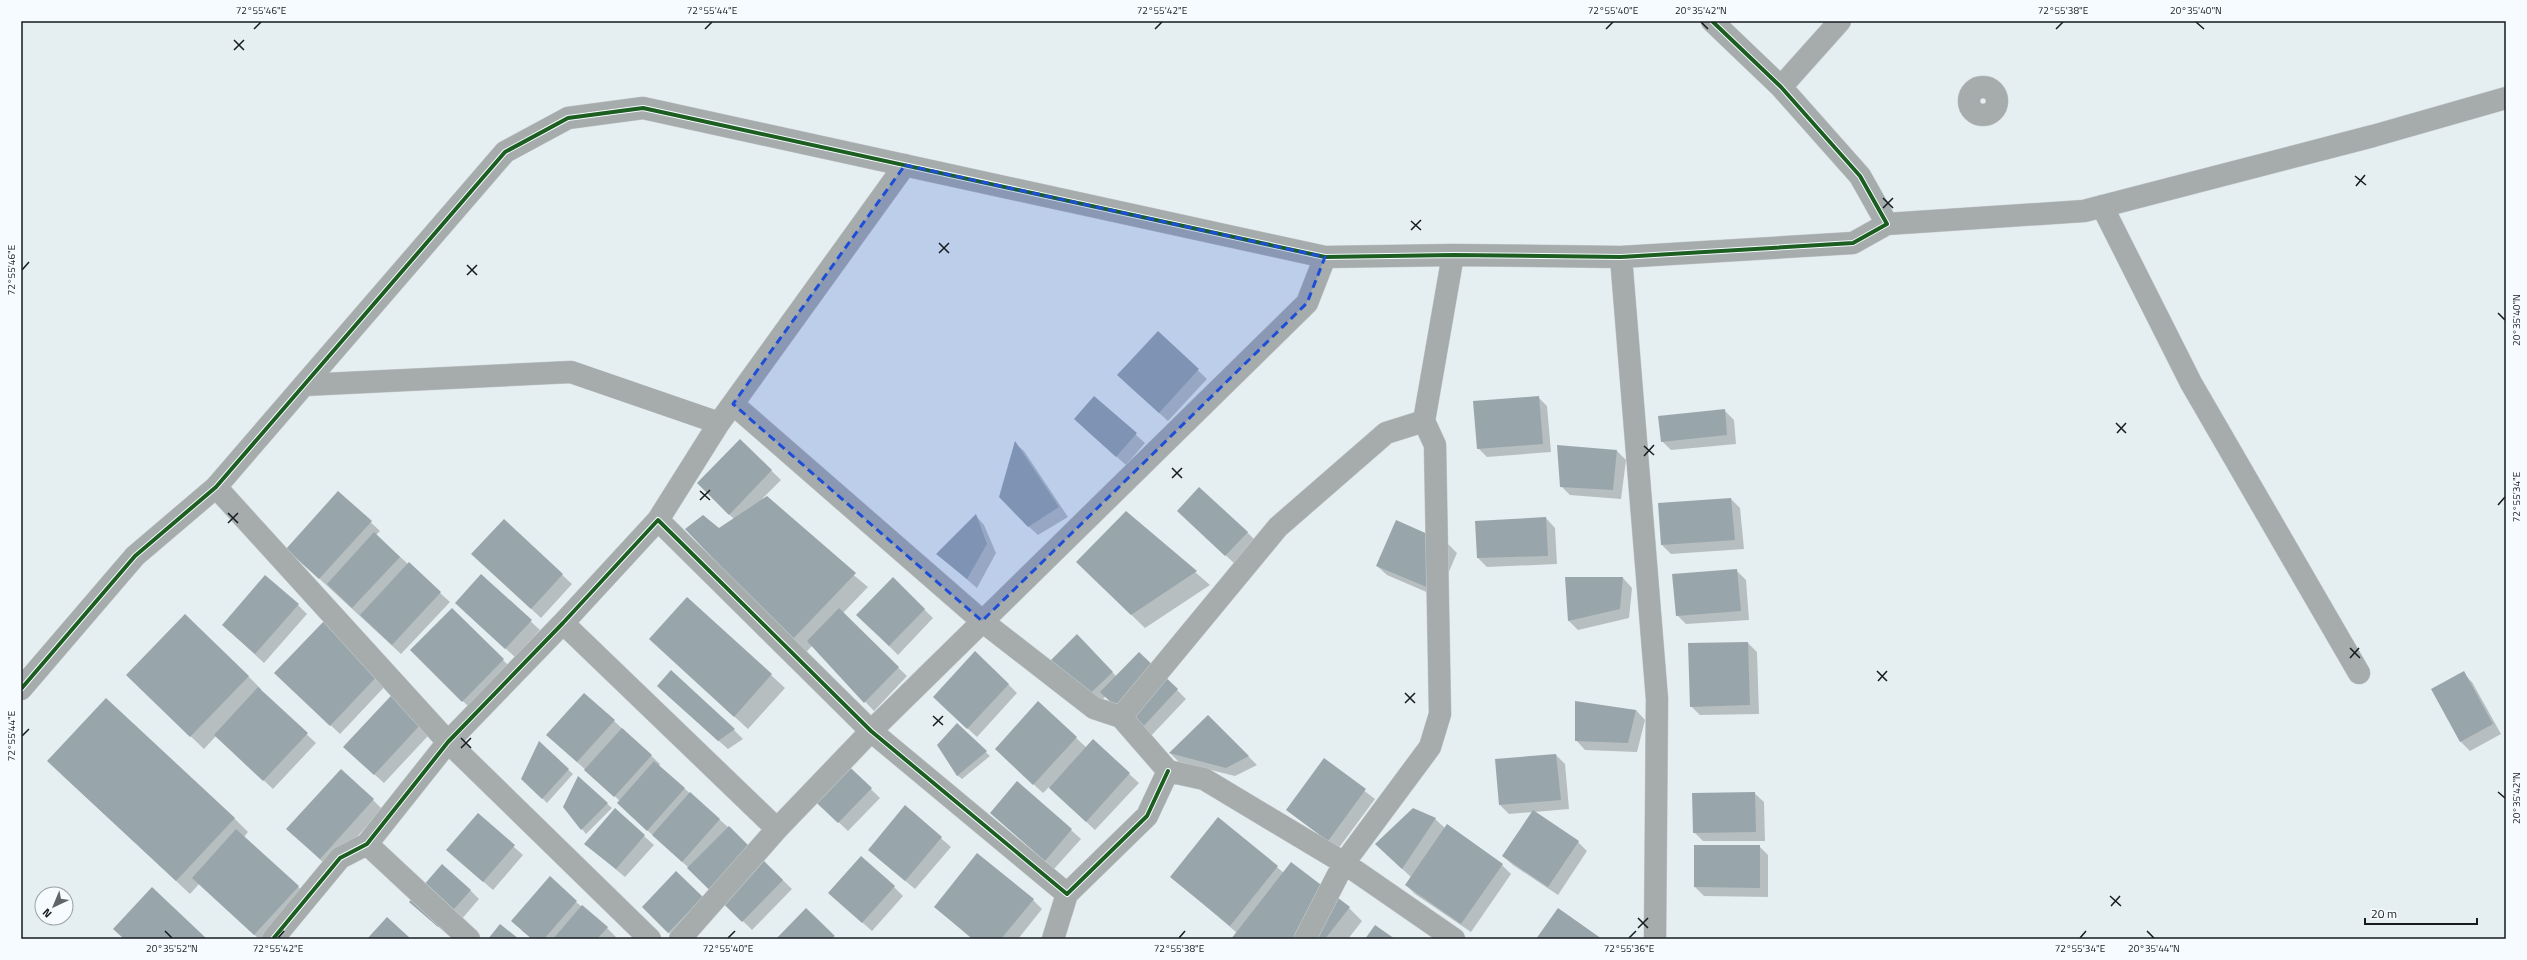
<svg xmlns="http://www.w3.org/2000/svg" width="2527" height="960" font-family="'Titillium Web',sans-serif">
	<rect width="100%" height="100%" fill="#e5eef1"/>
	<path fill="#0003" d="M1158 332 1207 379 1168 421 1127 384Z
		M1094 397 1145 443 1126 465 1084 428Z
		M1538 397 1547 406 1551 452 1487 457 1478 448Z
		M1724 410 1734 420 1736 444 1671 450 1662 441Z
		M740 440 781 480 762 499 868 587 842 614 907 676 874 711 812 646 805 653 792 640 719 529 734 519 698 483Z
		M1015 443 1024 451 1068 517 1038 535 1028 526Z
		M1617 451 1626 460 1621 499 1570 495 1561 486Z
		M338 492 380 531 376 535 450 602 401 654 297 558Z
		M1731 499 1740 508 1744 549 1671 554 1662 545Z
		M1126 512 1210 585 1145 628 1090 575Z
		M976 516 984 525 996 553 977 588 937 554Z
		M1546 518 1555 528 1557 564 1487 567 1478 558 1476 522Z
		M1188 520 1247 532 1256 541 1235 564Z
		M504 521 572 584 541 618 482 563Z
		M1448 544 1457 553 1438 597 1387 575 1377 566Z
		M1737 571 1746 580 1749 620 1686 624 1677 615Z
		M481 576 540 630 515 657 465 612Z
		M1566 578H1623L1632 588 1629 618 1578 630 1569 621Z
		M893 579 933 618 898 655 858 615Z
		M688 598 785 688 748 729 664 652Z
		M298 605 307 614 264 663 223 625Z
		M452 609 512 669 472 710 411 650Z
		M1077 636 1117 677 1177 690 1186 699 1149 738 1106 696 1092 710Z
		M1748 643 1757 652 1759 714 1700 715 1691 706Z
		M671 671 734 730 743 739 728 749 667 695Z
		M380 673 389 682 340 734 285 682Z
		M2463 673 2472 682 2501 734 2470 751 2461 742 2432 690Z
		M248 676 261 689 260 691 316 743 273 789 216 736 204 749 140 688Z
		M1008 684 1017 693 977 737 943 706Z
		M402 685 441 722 384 783 354 756Z
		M106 699 235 819 248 832 244 837 307 895 267 939H259L199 884 190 894 61 774Z
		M1038 703 1087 748 1093 741 1139 783 1095 830 1049 787 1043 793 1005 758Z
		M1636 710 1645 720 1637 752 1585 750 1576 740Z
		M1208 716 1257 765 1235 776 1179 762 1170 753Z
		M614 721 660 764 659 766 729 828 792 889 752 930 689 868 627 812 620 801 557 744Z
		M957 725 990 756 962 779 957 775Z
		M539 743 573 774 547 803 522 778Z
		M1556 755 1565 764 1569 809 1534 812 1578 842 1587 851 1558 895 1513 865 1503 856 1533 812 1509 814 1500 805Z
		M839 758 880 798 848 831 807 792Z
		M1324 760 1375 799 1338 849 1287 810Z
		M578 778 612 808 586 834 564 807Z
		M1017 782 1081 839 1054 869 991 813Z
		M1754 793 1764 802 1765 841H1703L1694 832Z
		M373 800 382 809 329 868 288 829Z
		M905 807 951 847 915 889 879 859Z
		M615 810 654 845 625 877 585 844Z
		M478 815 523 855 493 890 457 859Z
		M1218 819 1284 873 1349 908 1362 921 1348 939H1232L1237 933 1172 877Z
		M1435 819 1445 828 1502 865 1511 874 1471 932 1415 894 1406 885 1411 877 1385 853Z
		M1695 846H1759L1768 855V897L1704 896 1695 887Z
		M676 873 712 907 675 939 643 907Z
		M894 887 903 896 872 931 829 893Z
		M470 890 479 899 448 935 420 911Z
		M1033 900 1042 909 1018 939H972L935 907Z
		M576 902 607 928 616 937 614 939H532L521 930Z"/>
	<path fill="#98a6ac" d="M1158 331 1199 369 1159 413 1117 375Z
		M1094 396 1137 433 1116 457 1074 419Z
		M1539 396 1543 444 1477 449 1473 401Z
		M1725 409 1727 435 1661 442 1658 416Z
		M740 439 772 470 729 515 697 483Z
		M1015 441 1059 507 1028 527 999 497Z
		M1557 445 1617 450 1613 490 1560 487Z
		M1199 487 1248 532 1225 556 1177 511Z
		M338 491 372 521 319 579 286 549Z
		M767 496 856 573 791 641 685 529 703 515 719 528Z
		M1731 498 1735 540 1661 545 1658 503Z
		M1126 511 1197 571 1131 615 1076 562Z
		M976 514 987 544 967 579 936 554Z
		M1546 517 1548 556 1477 558 1475 521Z
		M504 519 563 574 531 609 471 554Z
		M1396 520 1448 543 1429 588 1376 566Z
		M374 532 400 557 352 608 327 584Z
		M409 562 441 592 392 645 360 615Z
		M1737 569 1741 611 1676 616 1672 574Z
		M481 574 532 620 505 649 455 603Z
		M265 575 299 604 255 654 222 625Z
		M893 577 925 609 889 646 856 615Z
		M1565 577H1623L1620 609 1568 621Z
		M687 597 772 674 734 717 649 639Z
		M452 608 504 659 462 702 410 650Z
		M839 608 899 667 864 703 807 641Z
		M185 614 249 676 190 737 126 675Z
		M325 620 381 672 330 726 274 673Z
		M1077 634 1113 672 1082 701 1046 665Z
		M1748 642 1750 705 1690 707 1688 643Z
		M975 651 1009 684 967 729 933 697Z
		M1139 652 1178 689 1140 730 1100 692Z
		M671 670 735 729 718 741 657 686Z
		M2464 671 2493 724 2460 742 2431 689Z
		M402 684 432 712 374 775 343 747Z
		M258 687 308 733 263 781 214 735Z
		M584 693 615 720 577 762 546 735Z
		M106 698 235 818 176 881 47 761Z
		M1038 701 1077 737 1033 785 995 749Z
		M1575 701 1636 710 1628 743 1575 741Z
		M1208 715 1249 756 1226 768 1169 753Z
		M957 723 987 751 957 776 937 745Z
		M622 728 652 755 614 797 584 770Z
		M1093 739 1130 773 1086 822 1049 788Z
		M539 741 569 769 542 799 521 779Z
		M1556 754 1561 800 1499 805 1495 759Z
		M839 757 872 788 838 823 805 792Z
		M1324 758 1366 789 1328 841 1286 810Z
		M654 761 685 788 647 831 617 803Z
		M341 769 374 799 320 859 286 829Z
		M578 776 608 803 581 830 563 807Z
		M1017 781 1072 829 1045 861 990 813Z
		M690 792 720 819 682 862 652 835Z
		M1755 792 1756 832 1693 833 1692 793Z
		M905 805 942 837 905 881 868 850Z
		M615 808 645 835 616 869 584 844Z
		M1413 808 1436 818 1402 869 1375 844Z
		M1533 810 1579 841 1548 887 1502 856Z
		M478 813 515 845 483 882 446 850Z
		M1218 817 1278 866 1230 926 1170 877Z
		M1447 824 1503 864 1461 924 1405 885Z
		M729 826 783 880 742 922 687 868Z
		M236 829 299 886 254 935 192 878Z
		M1694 845H1760V888L1694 887Z
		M977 853 1034 899 1001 939H973L934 907Z
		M861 856 895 886 862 923 828 893Z
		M1291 862 1350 907 1325 939H1231Z
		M442 864 471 890 438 927 409 902Z
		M676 871 703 897 668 933 642 907Z
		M550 876 577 901 544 939H532L511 921Z
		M152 887 207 939H124L113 929Z
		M582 905 608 927 597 939H553Z
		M806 908 835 936 831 939H776Z
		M1558 908 1602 939H1536Z
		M387 917 411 939H367Z
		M500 924 519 939H488Z
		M1375 925 1395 939H1365Z"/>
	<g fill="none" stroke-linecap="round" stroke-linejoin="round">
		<defs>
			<path id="minor" d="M1781 87 1840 21
				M1969 101a14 14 0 1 1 28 0a14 14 0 1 1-28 0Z
				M2102 206 2191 383 2359 673
				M1887 224 2084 211 2373 136 2506 98
				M1621 257 1657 699 1655 939
				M304 385 571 372 719 423 905 165
				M733 404 982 621 1094 708 1121 717 1168 771 1204 779 1344 863 1454 939
				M216 487 448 742 650 939
				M658 520 719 423
				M563 623 777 829
				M21 689 135 556 216 487 505 152 568 118 643 108 1325 257 1453 255 1621 257 1853 243 1887 224 1860 176 1781 87 1712 21
				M1121 717 1278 527 1386 433 1424 421
				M367 844 469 939
				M273 939 340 858 367 844 448 742 563 623 658 520 871 731 1067 894 1147 816 1168 771
				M680 939 777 829 871 731 1307 303 1325 257
				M1053 939 1067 894
				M1305 939 1344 863 1430 747 1440 714 1435 445 1424 421 1453 255"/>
		</defs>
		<use href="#minor" stroke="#c5cbce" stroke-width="23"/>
		<use href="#minor" stroke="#a6abac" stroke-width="22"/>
		<defs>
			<path id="cycleway" d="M21 689 135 556 216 487 505 152 568 118 643 108 1325 257 1453 255 1621 257 1853 243 1887 224 1860 176 1781 87 1712 21
				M273 939 340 858 367 844 448 742 563 623 658 520 871 731 1067 894 1147 816 1168 771"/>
		</defs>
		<use href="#cycleway" stroke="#f5fbfe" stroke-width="6"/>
		<use href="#cycleway" stroke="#1b5e20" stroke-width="4"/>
	</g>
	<path fill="#1d4ed8" fill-opacity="0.2" stroke="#1d4ed8" stroke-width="3" stroke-dasharray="8 5" stroke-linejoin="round" d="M905 165 1325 257 1307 303 982 621 733 404Z"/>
	<path fill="none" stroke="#151b1e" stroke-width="1.5" d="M1701 22 1708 29M2196 22 2204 29M254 29 261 22M705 29 712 22M1155 29 1162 22M1606 29 1613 22M2056 29 2063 22M234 40 244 50M234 50 244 40M2355 176 2366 185M2356 186 2365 175M1883 198 1893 208M1883 208 1893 198M1411 221 1421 230M1411 230 1421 220M939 243 949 253M939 253 949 243M467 265 477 275M22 270 29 262M467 275 477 265M2498 313 2505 320M2116 423 2126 433M2117 433 2126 423M1644 446 1654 455M1644 456 1654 445M1172 468 1182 478M1172 478 1182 468M700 491 710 500M700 500 710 490M2498 505 2505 497M228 513 238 523M228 523 238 513M2350 648 2360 658M2350 658 2359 648M1877 671 1887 681M1878 681 1887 671M1405 693 1415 703M1405 703 1415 693M933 716 943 725M933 726 943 716M22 736 29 729M461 738 471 748M461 748 471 738M2498 792 2505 798M2110 896 2121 906M2111 906 2120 896M1638 918 1648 928M1638 928 1648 918M165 931 172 938M2147 931 2154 938M278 938 284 931M728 938 735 931M1179 938 1185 931M1629 938 1636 931M2080 938 2086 931"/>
	<rect width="2527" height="960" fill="none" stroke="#f5fbfe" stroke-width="44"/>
	<g transform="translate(54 906) rotate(224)"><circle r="19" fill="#f5fbfe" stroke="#9ba1a4"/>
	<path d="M0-3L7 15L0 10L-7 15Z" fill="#5e6568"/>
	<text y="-6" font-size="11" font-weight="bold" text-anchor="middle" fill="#151b1e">N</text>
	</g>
	<path d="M2365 918v6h112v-6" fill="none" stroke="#151b1e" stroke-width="2"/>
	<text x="2371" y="918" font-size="12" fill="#151b1e" stroke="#f5fbfe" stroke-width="3" paint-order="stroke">20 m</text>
	<rect x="22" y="22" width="2483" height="916" fill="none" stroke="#151b1e" stroke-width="1.5"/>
	<g font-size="10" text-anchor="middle" fill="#151b1e">
		<text x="261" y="14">72°55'46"E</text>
		<text x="712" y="14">72°55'44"E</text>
		<text x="1162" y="14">72°55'42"E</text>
		<text x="1613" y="14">72°55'40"E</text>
		<text x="1701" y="14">20°35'42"N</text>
		<text x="2063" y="14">72°55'38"E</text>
		<text x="2196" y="14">20°35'40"N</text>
		<text transform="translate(11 270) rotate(-90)" y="4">72°55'46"E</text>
		<text transform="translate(2516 320) rotate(-90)" y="4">20°35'40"N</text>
		<text transform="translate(2516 497) rotate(-90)" y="4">72°55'34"E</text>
		<text transform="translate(11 736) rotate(-90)" y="4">72°55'44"E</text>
		<text transform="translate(2516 798) rotate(-90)" y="4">20°35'42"N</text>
		<text x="172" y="952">20°35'52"N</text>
		<text x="278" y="952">72°55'42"E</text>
		<text x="728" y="952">72°55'40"E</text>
		<text x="1179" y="952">72°55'38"E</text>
		<text x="1629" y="952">72°55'36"E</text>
		<text x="2080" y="952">72°55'34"E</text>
		<text x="2154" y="952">20°35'44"N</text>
	</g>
</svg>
